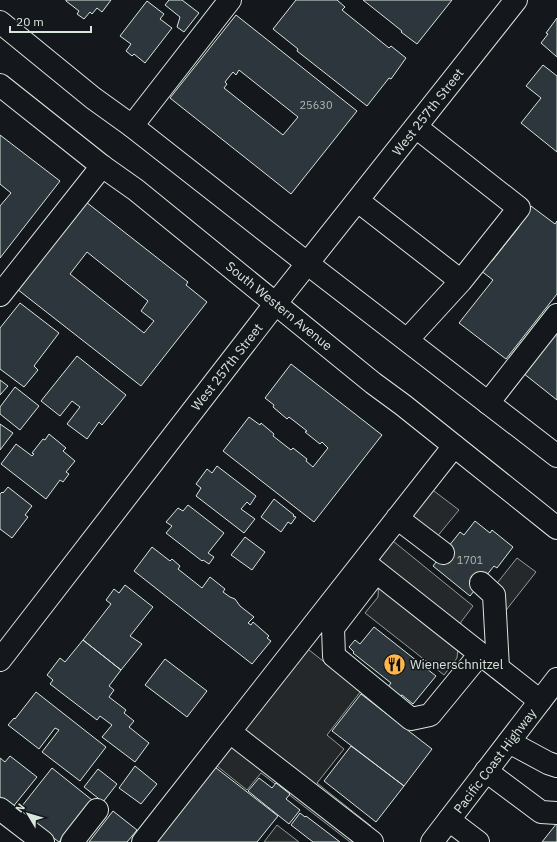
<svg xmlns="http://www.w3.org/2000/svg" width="557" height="842" font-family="'IBM Plex Sans',sans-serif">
	<rect width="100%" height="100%" fill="#14181c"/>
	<path fill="#24282b" stroke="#939e99" d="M430 488 459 510 431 544 403 523Z
		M393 541 473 606 461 622 457 658 444 675 365 613 378 597 380 558Z
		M517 558 536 572 496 623 490 592Z
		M304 646 361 691 327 735 344 749 317 783 371 826 358 842H350L261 773 247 790 212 762Z
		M277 825 299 842H264Z"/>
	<path fill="#2c363c" stroke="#d8e6dc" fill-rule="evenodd" d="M66 0H111L102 12 97 8 92 14 90 12 84 19 77 14 79 11 66 1Z
		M169 0H182L199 13 184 32 177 27 180 17 165 5Z
		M296 0H337L345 7 342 10 389 48 391 46 406 58 391 79 389 78 367 106 297 51 298 49 273 29Z
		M363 0H452L417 44 401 32 402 31Z
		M147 1 164 14 160 19 172 28 145 63 134 54 132 56 126 51 131 44 120 36Z
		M236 15 357 111 291 194 170 98ZM239 70 298 117 283 135 224 88 227 84 225 82 233 72 236 75Z
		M557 18V57L541 43 548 34 546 33Z
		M543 65 557 76V152L521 123 541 98 526 86Z
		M0 135 60 181 0 258V206L11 193 0 184Z
		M86 202 188 282 186 285 207 302 141 386 17 289ZM87 252 148 301 141 311 154 321 144 333 70 274Z
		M531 206 555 224 557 221V294L506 359 459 323 493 280 480 270 489 258 492 261 519 227 517 224Z
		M20 303 59 333 34 366 38 370 24 387 0 369V328Z
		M557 330V400L523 373Z
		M77 356 126 395 102 425 99 422 87 439 67 424 80 407 72 401 60 416 41 401Z
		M291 364 382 435 314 522 223 451 249 417 260 425 261 423 274 434 273 436 291 450 293 448 307 459 306 461 313 467 328 448 322 442 320 444 305 432 307 431 289 417 287 419 273 407 274 405 265 398Z
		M0 380 8 386 0 395Z
		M15 387 39 406 20 430 0 414V407Z
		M0 424 13 433 0 450Z
		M49 434 66 448 63 451 75 461 66 472 69 474 63 482 60 480 46 499 1 464 16 444 32 456 34 454 32 453 43 439 45 440Z
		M217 466 256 496 250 505 247 502 241 509 255 519 244 533 196 496 201 488 196 484 207 469 212 473Z
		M8 487 32 506 25 515 28 517 12 538 0 529V494L2 492 3 493Z
		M274 499 294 515 293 516 296 517 291 524 288 522 281 532 261 517Z
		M188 505 224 533 208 553 214 557 209 564 203 560 202 561 166 533 172 526 166 522 178 508 183 511Z
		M475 521 490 533 492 530 513 547 497 568 494 566 470 596 433 566 460 532 464 535Z
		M245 537 265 552 252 570 231 555Z
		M152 547 170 561 172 559 180 566 178 569 202 588 210 577 225 589 223 592 230 597 235 599 240 606 254 617 248 623 251 625 253 622 269 636 267 638 271 641 252 664 134 571Z
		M125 585 153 607 130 636 142 644 121 670 83 640 111 604 106 600 114 589 119 593Z
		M374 627 436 676 413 704 402 695 400 696 388 687 391 683 353 653 354 652 349 647 355 640 360 644Z
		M83 640 121 670 109 686 114 690 109 697 126 710 124 713 134 721 129 727 149 743 135 762 102 737 112 725 100 716 97 720 50 684 53 680 47 675 60 658 65 662Z
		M165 659 207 691 187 717 145 685Z
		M36 692 106 747 80 781 42 752 59 730 55 728 39 749 8 725 14 718 15 719Z
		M361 694 432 749 404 786 332 731Z
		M351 746 404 786 376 822 324 781Z
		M10 756 37 777 12 808 0 799V758L5 762Z
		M211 764 278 816 257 842H150Z
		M135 766 157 784 141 804 119 788Z
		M52 768 92 800 59 842 18 811Z
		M98 769 117 784 103 802 84 787Z
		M259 778 272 788 276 783 290 794 286 799 300 810 289 824 248 791Z
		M113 811 137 830 127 842H89Z
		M300 813 305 817 306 816 340 842H313L291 825Z
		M557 823V842H542Z"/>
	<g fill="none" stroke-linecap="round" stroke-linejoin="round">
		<path stroke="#313739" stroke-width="22" stroke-dasharray="22 11" stroke-linecap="butt" d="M443 553 481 583"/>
		<defs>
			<path id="minor" d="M132 126 230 0
				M358 201 461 281 519 208 416 127
				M0 295 102 166
				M407 340 461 281
				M488 403 557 315
				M397 518 443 553
				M365 563 540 701
				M376 572 333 628 334 656 411 719 430 715 480 654
				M481 583 494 595 498 668
				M0 660 276 303 516 0
				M230 732 372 842
				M509 742 548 763 557 766
				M486 771 541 812 557 813
				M0 809 43 842
				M449 820 478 842
				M72 842 97 810
				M143 842 454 446"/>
			<path id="major" d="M0 22 93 98 132 126 308 264 557 456
				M0 85 102 166 136 190 373 383 403 405 557 528"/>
			<path id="highway" d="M432 842 557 679"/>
		</defs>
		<use href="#minor" stroke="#d8e6dc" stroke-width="24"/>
		<use href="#major" stroke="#d8e6dc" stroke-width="24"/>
		<use href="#highway" stroke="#d8e6dc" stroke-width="24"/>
		<use href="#minor" stroke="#14181c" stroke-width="22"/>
		<use href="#major" stroke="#14181c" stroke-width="22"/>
		<use href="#highway" stroke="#14181c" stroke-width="22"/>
	</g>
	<defs>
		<symbol id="restaurant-disc" viewBox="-11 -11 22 22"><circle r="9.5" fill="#ffb74d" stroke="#14181c"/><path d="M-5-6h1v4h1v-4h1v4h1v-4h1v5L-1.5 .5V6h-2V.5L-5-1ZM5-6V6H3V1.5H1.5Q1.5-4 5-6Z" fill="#111"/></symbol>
	</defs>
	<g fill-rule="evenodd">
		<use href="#restaurant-disc" x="382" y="652" width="25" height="25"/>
	</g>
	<g text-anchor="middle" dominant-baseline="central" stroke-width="3" stroke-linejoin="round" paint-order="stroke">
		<g font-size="11" fill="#adbab4">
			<text x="316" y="105">25630</text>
			<text x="470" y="560">1701</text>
		</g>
		<g font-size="13" fill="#d8e6dc" stroke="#14181c">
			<text transform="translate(428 112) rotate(-52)">West 257th Street</text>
			<text transform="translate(279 306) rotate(39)">South Western Avenue</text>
			<text transform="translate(227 367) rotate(-52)">West 257th Street</text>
			<text transform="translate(495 761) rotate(-53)">Pacific Coast Highway</text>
		</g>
		<g font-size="13" fill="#d8e6dc" stroke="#14181c" text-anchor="start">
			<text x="410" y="664">Wienerschnitzel</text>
		</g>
	</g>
	<g transform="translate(28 814) rotate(308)" stroke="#14181c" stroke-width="3" paint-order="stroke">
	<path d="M0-3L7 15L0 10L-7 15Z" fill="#d8e6dc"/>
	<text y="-6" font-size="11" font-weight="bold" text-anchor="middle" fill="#d8e6dc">N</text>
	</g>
	<path d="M10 26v6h81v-6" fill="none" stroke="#d8e6dc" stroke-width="2"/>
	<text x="16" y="26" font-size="12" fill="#d8e6dc" stroke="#14181c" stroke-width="3" paint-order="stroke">20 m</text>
</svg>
